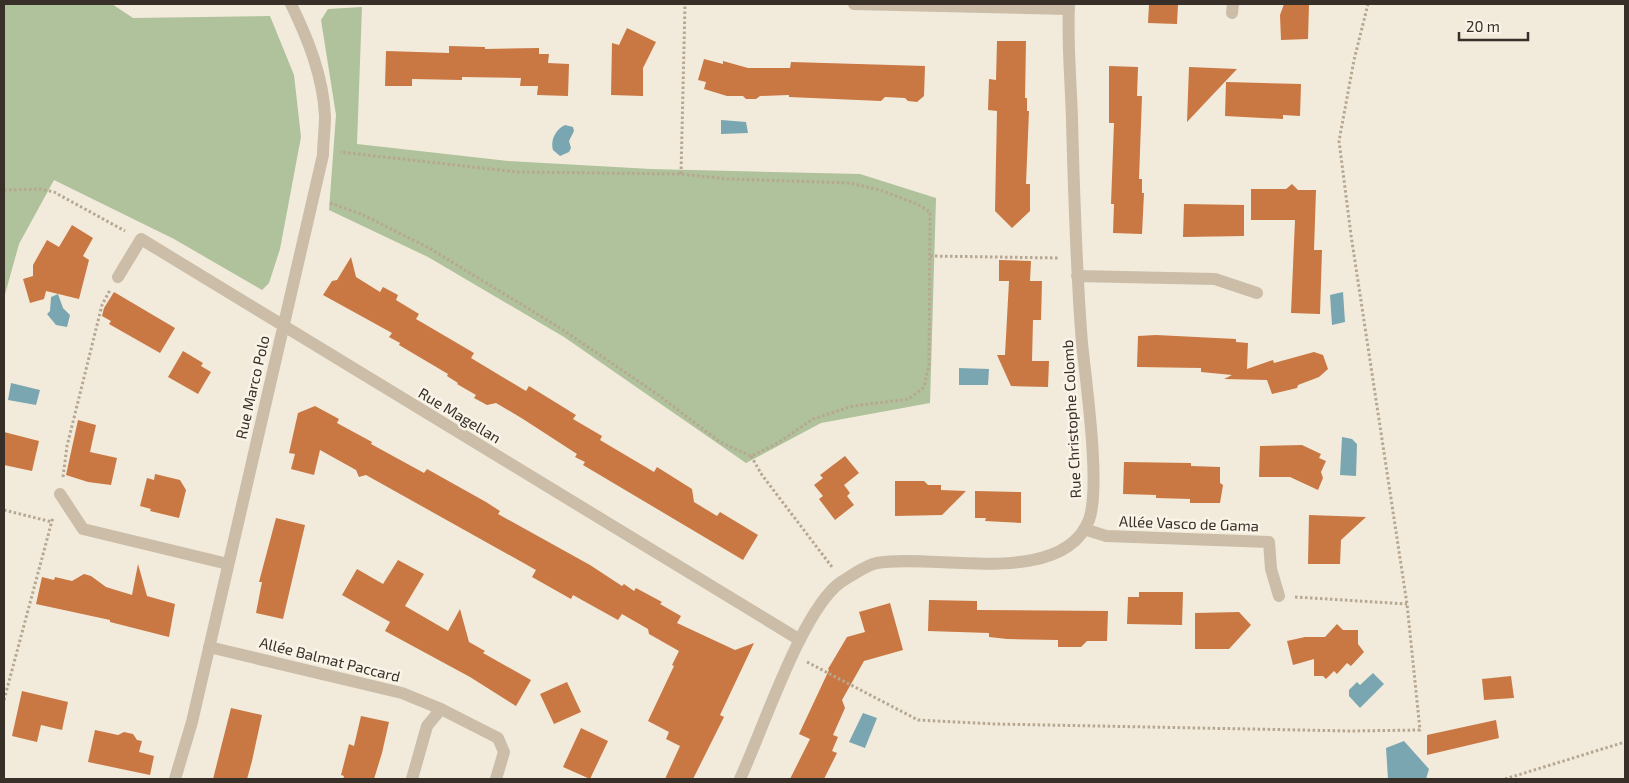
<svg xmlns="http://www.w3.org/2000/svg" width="1629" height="783" font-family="'Exo 2',sans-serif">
	<rect width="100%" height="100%" fill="#f2ebdb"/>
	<path fill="#afc29b" d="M4 4H112L133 18 270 16 294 75 301 137 280 249 269 283 262 290 174 239 54 180 19 244 4 298Z
		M362 7 357 144 508 161 651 169 860 174 936 198 930 403 821 423 746 463 564 337 428 257 329 210 336 115 321 20 328 9Z"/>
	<path fill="#79a6b0" d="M721 120 746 122 748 133 721 134Z
		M565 125 573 127 574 131 569 141 571 148 569 152 560 156 553 150C550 140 556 129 565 125Z
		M1343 292 1345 322 1332 325 1330 295Z
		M58 294 63 308 70 315 67 327 56 325 47 314 50 311 51 297Z
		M959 368 989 369 988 385H959Z
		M11 383 40 390 36 405 8 400Z
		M1342 437 1352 439 1357 444 1356 476 1340 475Z
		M1373 673 1384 684 1360 708 1349 696V690L1357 682 1360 685Z
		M863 713 877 718 865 748 849 742Z
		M1404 741 1429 769 1426 779H1388L1386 748Z"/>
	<path fill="#c97743" d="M1149 4H1178L1177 24 1148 23Z
		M1284 4H1309L1308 39 1281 40 1280 15Z
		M627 28 656 42 643 68V96L611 95 612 43 619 45Z
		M997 41H1026L1025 98H1027V111H1029L1026 184H1030V211L1012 228 995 211 997 111 988 110 989 79 996 80Z
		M449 46 485 47V49L539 48V54H549L548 63 569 64 568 96 537 95 538 86H520L521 78 462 77V80L412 79V86H385L386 51 449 53Z
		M704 59 723 64V61L748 68H790L791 62 925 66 924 96 917 102 908 101 905 98 885 97 881 101 789 97V95L760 96 756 99H746L743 96H727L704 89 706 82 698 80Z
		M1109 66 1138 67 1137 96H1142L1139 179H1142V193H1144L1142 234 1113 233 1114 204H1111L1114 123H1109Z
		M1189 67 1237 69 1187 122Z
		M1226 82 1301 84 1300 116 1283 115V119L1225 116Z
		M1292 184 1298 190H1316L1314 250H1322L1320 314 1291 313 1295 220H1251V189H1286Z
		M1184 204 1244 205V236L1183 237Z
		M72 225 93 238 83 256 89 260 79 299 46 291 44 299 30 303 23 279 33 276V265L47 240 59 247Z
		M351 257 356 277 380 292 383 287 398 295 396 300 419 314 416 319 474 353 471 358 526 391 529 386 576 415 573 419 602 436 600 440 654 472 657 467 692 489 694 502 717 516 720 512 758 535 743 560 583 465 585 462 575 457 577 454 523 419 496 403 487 405 474 398 476 395 457 384 458 383 447 376 448 374 399 345 400 343 389 337 392 333 323 295 332 281 337 280Z
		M999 260 1031 261 1030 281H1042L1041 320H1033L1032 361H1049L1048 387 1011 386 997 355H1005L1009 281H999Z
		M114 292 175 328 160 353 109 324 111 321 102 316 104 308Z
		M1156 335 1236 339V342L1248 343 1247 369 1273 360 1274 363 1314 352 1323 355 1328 369 1319 377 1298 385 1297 388 1272 394 1267 380 1224 379 1232 375 1201 372V368L1137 367 1138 336Z
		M183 351 203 363 201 366 211 372 198 394 168 377Z
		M315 406 339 419 337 423 372 442 371 444 424 473 427 469 486 502 500 511 498 514 590 565 622 586 624 584 634 591 636 588 662 602 660 604 681 616 677 623 735 650 754 643 720 715 724 717 693 779H665L680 746 666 739 669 732 648 721 674 666 672 665 679 651 649 634 648 629 622 614 618 620 573 595 571 599 532 577 536 570 366 475 359 477 356 470 320 450 314 475 291 469 295 454 289 453 298 413Z
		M78 420 96 425 90 452 117 458 111 485 88 482 66 475Z
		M4 432 39 441 32 471 4 465Z
		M1302 445 1321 454 1319 458 1326 461 1321 472 1323 478 1318 490 1290 477H1259L1260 446Z
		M845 456 859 473 844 485 850 493 847 496 854 505 835 520 819 499 823 496 814 485 823 478 820 475Z
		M1124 462 1191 463V466L1220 467V483L1223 485 1220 503H1190V499L1156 498V495L1123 494Z
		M155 474 180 480 186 490 179 518 150 511 151 509 140 506 147 478 154 480Z
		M895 481H924L928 485H941V490L966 491 942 515 895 516Z
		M975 491 1021 492V523L985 521 986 518H975Z
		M1309 515 1366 517 1341 540 1340 564H1308Z
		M276 518 305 525 283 619 256 613 262 582H259Z
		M398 560 424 574 405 606 448 631 460 609 469 642 485 651 483 653 531 680 516 706 470 677 385 631 390 622 342 595 357 569 383 584Z
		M138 564 147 596 175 604 169 637 110 622V620L36 604 42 577 54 580 55 577 72 581 84 574 91 576 106 587 132 595Z
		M1139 592H1183L1182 625 1127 624 1128 597H1139Z
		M929 600 977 601V610L1108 611 1107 641H1087L1081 647H1058V640L1007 639 989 637V633L928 631Z
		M890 603 903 650 864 661 842 700 845 708 833 735 838 737 832 751 837 753 824 779H790L810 739 799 734 829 670 828 669 847 637 865 632 859 612Z
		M1239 612 1251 625 1229 649H1195V613Z
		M1337 624 1343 630H1358V644L1364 652 1351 666 1347 663 1337 674 1334 671 1326 679 1323 676H1314V659L1293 665 1287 641 1305 637H1325Z
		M1511 676 1514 698 1484 700 1482 679Z
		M567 682 581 712 554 724 540 694Z
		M22 691 68 702 62 730 41 725 37 742 12 736Z
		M231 708 262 715 252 761 247 779H213Z
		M361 716 389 722 382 753 374 779H343L344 776 341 775 349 744 354 746Z
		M1496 720 1499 738 1427 755V735Z
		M581 728 608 741 590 779 563 767Z
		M95 730 118 735 124 732 133 734 137 740 142 741 139 752 154 756 150 775 88 762Z"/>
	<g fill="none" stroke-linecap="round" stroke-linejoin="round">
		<path stroke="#b7a791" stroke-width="3" stroke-dasharray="2.5 2.5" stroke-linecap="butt" d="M681 174 685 4
			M4 190 40 189 54 192 125 231
			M330 203 361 214 429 248 560 328 657 394 720 442 751 456 776 444 813 419 853 406 909 399 924 387 929 365 930 212 917 204 880 190 850 183 728 179 681 174 517 172 340 152
			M930 256 1059 258
			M751 456 762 475 832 567
			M63 477 67 446 102 305 110 290
			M4 510 52 522
			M1295 597 1407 604
			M807 662 918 720 995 724 1351 731 1420 730 1407 604 1351 235 1339 141 1354 60 1368 4
			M4 700 53 517
			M1505 779 1625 742"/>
		<path stroke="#cbbda7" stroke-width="12" d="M854 4 1069 9
			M1232 13 1233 4
			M1077 276 1215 279 1257 293
			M118 277 141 239 800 640
			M60 494 83 529 228 564
			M1084 529 1106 536 1269 542 1271 569 1279 596
			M209 647 402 693 441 709 498 738 504 752 496 779
			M175 779 192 722 323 155C323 142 325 129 325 116 323 76 308 39 291 4
			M412 779 427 726 441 709
			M740 779C762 732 802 609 841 582 851 576 866 565 877 563 934 553 1062 589 1089 520 1101 487 1086 383 1082 343 1076 269 1074 195 1072 120 1071 82 1067 42 1069 4"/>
	</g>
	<g text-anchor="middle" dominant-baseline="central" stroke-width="5" stroke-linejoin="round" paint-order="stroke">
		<g font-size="15" fill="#372f28" stroke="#faf4e8">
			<text transform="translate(252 387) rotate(-77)">Rue Marco Polo</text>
			<text transform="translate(460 415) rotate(31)">Rue Magellan</text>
			<text transform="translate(1071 419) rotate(-93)">Rue Christophe Colomb</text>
			<text transform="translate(1189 523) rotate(2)">Allée Vasco de Gama</text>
			<text transform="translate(330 659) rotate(14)">Allée Balmat Paccard</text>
		</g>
	</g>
	<rect width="1629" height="783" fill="none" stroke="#372f28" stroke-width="10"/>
	<path d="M1459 32v8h69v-8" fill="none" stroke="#372f28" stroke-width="2.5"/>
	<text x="1466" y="32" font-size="15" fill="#372f28" stroke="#faf4e8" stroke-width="4" paint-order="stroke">20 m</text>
</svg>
